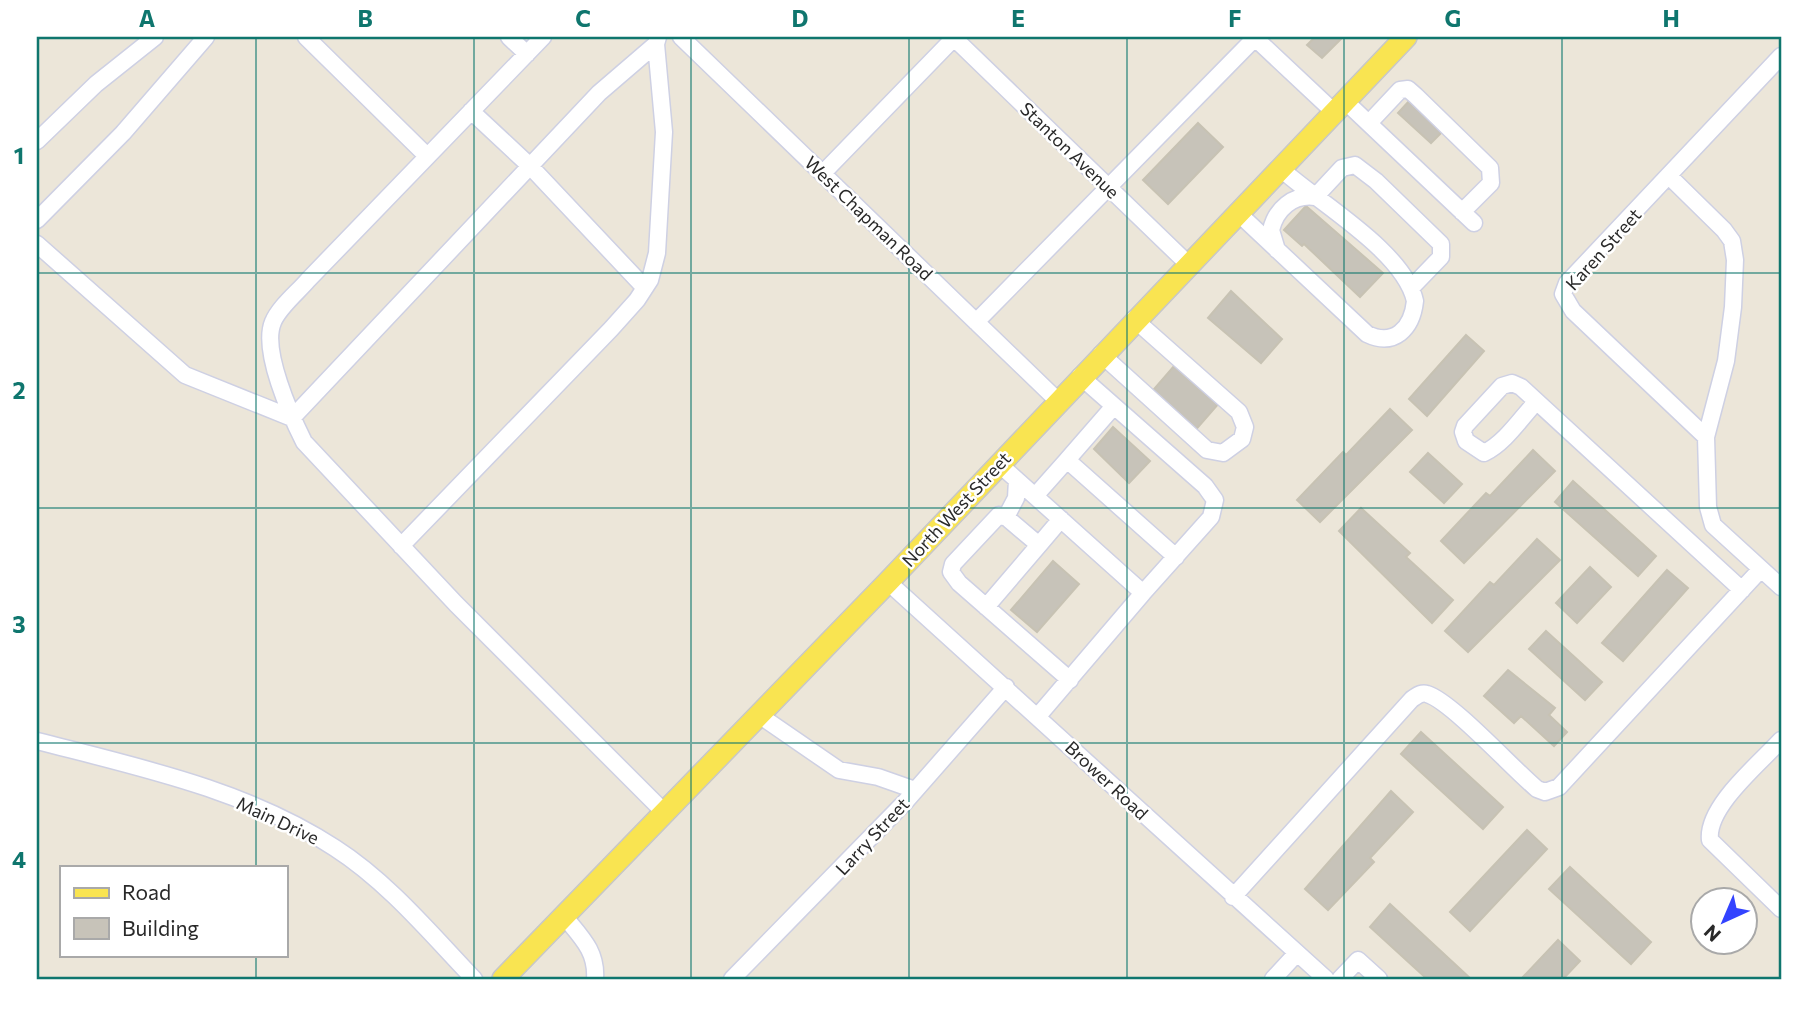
<svg xmlns="http://www.w3.org/2000/svg" width="1818" height="1016" font-family="Commissioner,sans-serif">
	<rect width="100%" height="100%" fill="#ece6d9"/>
	<path fill="#c7c3b9" stroke="#c7c2b3" stroke-width="2" d="M1315 37H1343L1322 58 1307 45Z
		M1411 99 1444 130 1431 143 1398 113Z
		M1198 123 1223 147 1168 204 1143 180Z
		M1306 206 1383 273 1360 297 1304 244 1302 246 1284 230Z
		M1231 291 1282 339 1261 363 1208 318Z
		M1466 335 1484 351 1427 416 1409 399Z
		M1175 365 1219 403 1192 434 1149 395Z
		M1390 409 1412 430 1320 522 1297 500 1343 452 1346 455Z
		M1113 427 1150 461 1129 483 1094 449Z
		M1533 450 1555 471 1464 563 1441 541 1486 493 1490 496Z
		M1428 453 1462 484 1444 503 1410 472Z
		M1573 481 1656 556 1638 576 1555 502Z
		M1361 508 1410 553 1406 557 1453 600 1432 623 1339 531Z
		M1537 539 1560 560 1468 652 1445 631 1490 582 1494 585Z
		M1053 561 1079 584 1037 632 1011 610Z
		M1590 567 1611 587 1577 623 1556 603Z
		M1667 570 1688 588 1623 661 1602 643Z
		M1546 631 1602 682 1585 700 1529 649Z
		M1508 670 1555 708 1549 715 1567 732 1554 746 1521 716 1514 723 1484 696Z
		M1421 732 1503 807 1483 829 1401 754Z
		M1391 791 1413 812 1370 858 1374 862 1328 910 1305 889Z
		M1527 830 1547 849 1470 931 1450 912Z
		M1570 867 1651 942 1631 964 1549 889Z
		M1390 904 1471 979H1427L1370 927Z
		M1558 940 1580 961 1563 979H1521Z"/>
	<g fill="none" stroke-linecap="round" stroke-linejoin="round">
		<defs>
			<path id="minor" d="M306 37 427 156
				M509 37 527 54
				M543 37 308 280C298 292 279 307 273 322 261 350 291 416 304 442L456 604 665 813
				M681 37 1057 400
				M953 37 1187 263
				M1254 37 1334 112
				M1345 101 1474 223
				M471 111 530 166 645 288
				M1369 123 1400 90 1408 89 1416 96 1490 168 1491 183 1462 212
				M37 141 96 84 155 37
				M823 173 955 37
				M1670 177 1724 230 1732 241 1735 260 1733 307 1726 361 1706 437 1708 507 1713 525 1781 587
				M1237 212 1367 334C1394 347 1412 329 1415 301 1404 251 1317 202 1280 168
				M37 220 123 133 206 37
				M37 244 185 375 292 418 599 93 656 44 658 37
				M1277 250 1271 230C1276 209 1293 194 1315 197L1342 168 1355 165 1376 181 1441 244V257L1411 288
				M976 322 1255 38
				M1101 354 1207 450 1223 453 1242 439 1245 427 1239 412 1134 319
				M1080 376 1205 486 1215 500 1211 517 1143 593
				M1536 402C1521 418 1505 443 1484 453L1466 441 1463 432 1465 426 1502 386 1512 383 1521 387 1742 590
				M1706 437 1573 311 1563 294 1567 283 1781 56
				M1067 460 1114 406
				M998 463 1143 593 1038 716
				M1035 496 1067 460 1176 557
				M1006 517 1016 498 1017 480
				M1061 519 1039 545 1007 518 999 515 953 564 951 572 959 583 1070 680
				M401 546 611 329 637 300 650 280 657 253 664 132 656 44
				M888 582 1326 979
				M986 607 1039 545
				M759 715 839 770 878 777 915 790
				M1781 740C1759 764 1706 807 1710 840L1781 909
				M37 741C138 767 247 790 335 848 388 882 431 934 474 979
				M1233 897 1412 699C1417 696 1421 692 1427 694 1451 701 1513 769 1537 789L1545 792 1559 787 1761 569
				M564 916C581 937 597 951 595 979
				M732 979 906 801 1006 687
				M1273 979 1297 953
				M1340 979 1358 960 1379 979"/>
			<path id="major" d="M503 979 888 582 1406 37"/>
		</defs>
		<use href="#minor" stroke="#ced0e3" stroke-width="19"/>
		<use href="#major" stroke="#c7c7c7" stroke-width="24"/>
		<use href="#minor" stroke="#fff" stroke-width="16"/>
		<use href="#major" stroke="#f9e451" stroke-width="21"/>
	</g>
	<path fill="none" stroke="#0f766e" stroke-width="2" stroke-opacity="0.55" d="M256 37V867M474 37V979M691 37V979M909 37V979M1127 37V979M1344 37V979M1562 37V979M37 273H1781M37 508H1781M37 743H1781M256 955V979"/>
	<g text-anchor="middle" dominant-baseline="central" stroke-width="5" stroke-linejoin="round" paint-order="stroke">
		<g font-size="18" fill="#292929" stroke="#fff">
			<text transform="translate(1070 150) rotate(44)">Stanton Avenue</text>
			<text transform="translate(869 218) rotate(44)">West Chapman Road</text>
			<text transform="translate(1603 249) rotate(-48)">Karen Street</text>
			<text transform="translate(956 509) rotate(-47)">North West Street</text>
			<text transform="translate(1107 780) rotate(43)">Brower Road</text>
			<text transform="translate(278 820) rotate(25)">Main Drive</text>
			<text transform="translate(872 836) rotate(-47)">Larry Street</text>
		</g>
	</g>
	<rect width="1818" height="1016" fill="none" stroke="#ffffff" stroke-width="77"/>
	<rect x="60" y="866" width="228" height="91" fill="#ffffff" stroke="#a9a9a9" stroke-width="2"/>
	<rect x="74" y="888" width="35" height="10" fill="#f9e451" stroke="#a9a9a9" stroke-width="2"/>
	<text x="122" y="900" font-size="21" fill="#292929">Road</text>
	<rect x="74" y="918" width="35" height="21" fill="#c7c3b9" stroke="#a9a9a9" stroke-width="2"/>
	<text x="122" y="936" font-size="21" fill="#292929">Building</text>
	<g transform="translate(1724 921) rotate(224)"><circle r="33" fill="#ffffff" stroke="#a9a9a9" stroke-width="2"/>
	<path d="M0-5L12 26L0 18L-12 26Z" fill="#3343ff"/>
	<text y="-10" font-size="19" font-weight="bold" text-anchor="middle" fill="#292929">N</text>
	</g>
	<rect x="38" y="38" width="1742" height="940" fill="none" stroke="#0f766e" stroke-width="2.5"/>
	<g font-size="23" text-anchor="middle" font-weight="bold" fill="#0f766e">
		<text x="147" y="27">A</text>
		<text x="365" y="27">B</text>
		<text x="583" y="27">C</text>
		<text x="800" y="27">D</text>
		<text x="1018" y="27">E</text>
		<text x="1235" y="27">F</text>
		<text x="1453" y="27">G</text>
		<text x="1671" y="27">H</text>
		<text x="19" y="164">1</text>
		<text x="19" y="399">2</text>
		<text x="19" y="633">3</text>
		<text x="19" y="868">4</text>
	</g>
</svg>
